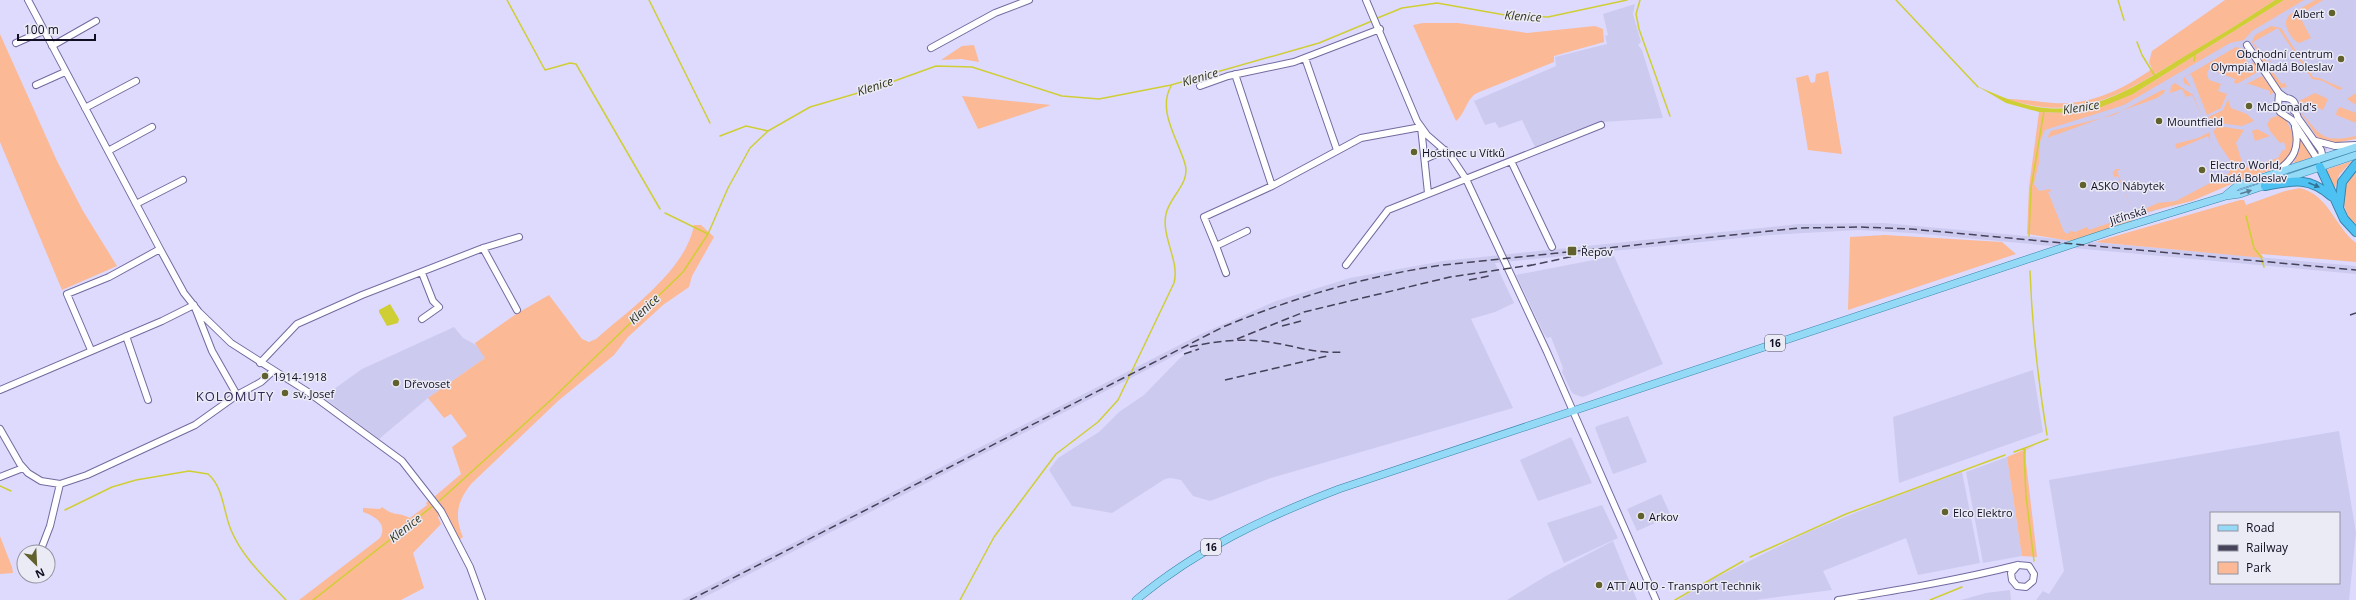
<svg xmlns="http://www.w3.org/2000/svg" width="2356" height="600" font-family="'Open Sans',sans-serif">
	<rect width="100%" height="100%" fill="#dddafd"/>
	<path fill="#cdcaf0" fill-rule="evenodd" d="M2292 0H2356V137L2329 141 2327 150 2304 158 2289 153 2279 162 2183 201 2070 240 2356 266V274L1911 233 1858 230 1770 235 1495 263 1514 303 1495 312 1471 319 1513 408 1271 478 1210 501 1193 496 1181 480 1171 478 1165 479 1112 513 1072 506 1049 470 1058 458 1099 432 1119 412 1144 395 1179 359 1201 342 699 600H682L1201 334 1276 301 1350 278 1443 261 1799 224 1884 223 2069 240 2030 183 2040 115 2137 94Z
		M1635 4 1633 14 1641 42 1638 45 1642 50 1663 118 1603 122 1535 147 1522 120 1499 128 1495 122 1485 125 1474 101 1556 66 1555 57 1607 44 1605 36 1608 35 1603 14Z
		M1614 256 1663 364 1583 397 1576 395 1572 393 1562 372 1563 368 1551 337 1547 338 1544 334 1516 275Z
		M454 327 463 338 480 347 485 358 428 398 379 439 323 397 362 369Z
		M2033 370 2043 432 1899 483 1893 417Z
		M1628 416 1647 462 1613 474 1595 428 1597 426Z
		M2339 431 2356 533 2349 600H2036L2043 591 2049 594 2064 571 2049 480ZM2211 513H2339V583H2211Z
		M1571 437 1592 483 1538 501 1520 460Z
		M2007 457 2022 556 1983 563 1966 472Z
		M1962 472 1980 563 1918 575 1906 538 1823 571 1832 590 1756 600H1678L1711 580 1806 533 1889 499Z
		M1661 494 1671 516 1637 531 1627 509Z
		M1602 505 1618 538 1564 563 1547 523Z
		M1613 541 1637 600H1507L1546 576Z
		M2010 590 2011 600H1961L1986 593Z"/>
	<path fill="#fbb996" d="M2225 0H2275C2245 20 2214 39 2182 58 2122 94 2080 123 2007 99 2023 99 2037 102 2053 103 2090 106 2123 89 2152 69L2149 62 2152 51Z
		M2284 0H2304L2252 31 2244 40 2230 43 2124 105 2045 130 2040 142 2039 163 2034 184 2039 191 2050 189 2051 191 2048 192 2064 232 2068 234 2070 231 2075 232 2087 227 2089 230 2121 219 2122 215 2133 221 2071 241 2027 234 2029 187 2039 112 2074 113 2133 94Z
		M2315 0H2323L2299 15 2311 38 2299 43C2292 40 2285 28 2286 21L2289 15Z
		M1423 23H1458L1527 33 1595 26 1603 29 1604 42 1554 56V62L1477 93C1466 99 1466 113 1456 121L1413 25Z
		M2271 26 2281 28 2313 77C2324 78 2335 86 2343 88L2339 90 2323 81 2312 79 2278 28 2253 42 2267 62 2272 60 2267 65 2264 64 2252 42 2255 35Z
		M0 34 57 161 83 211 117 266 62 290 0 142Z
		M974 45 979 62 961 59 941 60 962 46Z
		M2236 47 2244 49 2251 56 2246 60 2249 65 2255 62 2259 71 2237 84 2234 82 2235 79 2209 69 2207 74 2209 80 2221 84 2218 91 2227 94 2221 108 2207 115 2191 74 2185 77 2191 87 2184 83 2183 79 2186 76Z
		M2272 68H2275L2272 71 2282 84 2285 83 2287 87 2280 88 2269 72Z
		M1828 71 1842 154 1808 150 1796 78 1808 75 1811 83 1815 82 1816 74Z
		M2262 76 2274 92 2270 95V91L2249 84 2246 85 2248 83Z
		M2175 83 2193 95 2203 117 2192 95 2186 97 2182 89 2170 93 2171 86Z
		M2162 90H2165L2164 93 2157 98 2047 138 2051 131 2114 115Z
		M2315 93 2328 99 2323 110 2303 102 2300 111C2321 136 2322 143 2356 136V139L2335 143 2318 138 2298 109 2299 101Z
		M2356 93V105L2347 99Z
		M962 96 1051 105 978 129Z
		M2228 99 2231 108 2247 114 2254 121 2242 126 2211 122 2208 117 2223 110Z
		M2340 107 2356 113V123L2336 115 2337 110Z
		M2280 115 2286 120 2292 132 2295 144 2291 155 2279 168 2248 177 2192 201 2131 216 2133 211 2138 212 2158 203 2176 201 2229 173 2231 162 2219 144 2213 131 2218 126 2244 130 2236 143 2244 168 2278 158 2282 151 2286 149 2284 142 2280 143 2270 131 2267 124 2271 118Z
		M2257 129 2270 136 2255 141 2252 131Z
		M2210 132V142L2208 136 2177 149 2175 144 2198 138Z
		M2300 138 2312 157 2295 163 2294 162 2299 151Z
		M2352 161 2339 175 2334 192 2325 170Z
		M2116 169H2121L2117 171 2131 207 2118 176 2114 177 2113 172Z
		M2356 172V227C2341 210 2338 189 2356 172Z
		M2300 188C2330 196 2334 226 2356 243V262L2261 254 2264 258 2095 242 2240 200H2244L2246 205 2285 191Z
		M694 225H701L714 237 692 276 689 287 663 305 628 337 614 355 558 401 471 484C457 502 454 516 463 537L459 540 434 497 461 474 452 447 467 436 451 414 444 418 428 398 485 358 475 343 516 314 549 295 582 339 589 342 596 339C629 310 686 270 694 225Z
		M1885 235 2002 242 2016 254 1848 310 1850 237Z
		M2036 445 2026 450V462L2037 557 2022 556 2007 457Z
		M429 500 440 514 438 517 441 524 413 553 424 588 401 600H299L380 538C388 523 374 516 363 512V508L380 509 382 507C395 517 399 512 410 518L427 505 426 503Z
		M0 536 12 567 13 573 0 574Z"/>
	<path fill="#d0ce35" d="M2275 0H2284L2133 94 2101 107 2074 113 2039 112 2006 103 1977 86C2000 96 2021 106 2046 108 2099 113 2142 82 2185 56 2216 38 2246 19 2275 0Z
		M390 304 399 319 398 323 387 326 379 312V310Z"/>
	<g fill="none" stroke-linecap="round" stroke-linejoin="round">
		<path stroke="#d0ce35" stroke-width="1.5" d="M507 0 545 70 570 63 576 64 660 209
			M649 0 710 123
			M1640 0 1636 14 1639 29 1670 116
			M1896 0 1978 87
			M2118 0 2124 20
			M1375 19 1402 8 1437 3 1505 15 1548 17 1627 0
			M2137 42 2142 55 2155 76
			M2194 61 2195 55
			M720 136 746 126 768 131
			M665 213 708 234
			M2246 216 2254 248 2261 257 2264 267
			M2029 236 2031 188 2044 111
			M2030 271C2032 326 2038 380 2047 435
			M2014 452 2025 448
			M0 486 11 491
			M437 503 552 399 683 272 708 234 728 188 750 148 768 131 810 107 875 88 936 66 972 67 1062 96 1099 99 1171 85 1319 43 1372 21
			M65 510 112 487 136 480 189 471 208 474C224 488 223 511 231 530 242 557 266 579 286 600
			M1750 557 1846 514 2005 455
			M2034 561 2026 496 2024 455 2025 448 2048 439
			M313 600 434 505
			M960 600 994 537 1044 470 1056 454 1098 422 1118 400 1174 283C1180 261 1161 237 1166 214 1169 197 1191 183 1185 164 1178 139 1157 111 1171 86
			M1675 600 1743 561
			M1930 600 1962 587"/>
		<defs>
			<path id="minor" d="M28 0 160 249 184 293 199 312 231 343 308 392 402 461 441 511 470 567 482 600
				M1366 0 1417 121 1427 135 1450 155 1466 179 1547 352 1656 600
				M16 43 43 31
				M2247 45 2279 93 2286 98
				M52 46 96 21
				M931 48 995 13 1029 0
				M1305 58 1337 150
				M1235 74 1272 186
				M36 85 65 72
				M1200 86 1228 76 1294 62 1380 29
				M2279 93 2278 107 2280 112 2292 120 2318 160 2322 154 2321 150 2298 118 2295 109
				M2283 98C2292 97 2298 103 2294 111
				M85 108 136 81
				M2316 141 2335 146 2356 145
				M108 151 152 127
				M1425 159 1445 150
				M1511 161 1552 247
				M2277 171C2294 159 2300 148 2295 127
				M136 204 183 180
				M1216 246 1204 217 1272 186 1361 138 1421 127 1428 193
				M483 248 517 310
				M1346 265 1388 210 1601 125
				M1226 273 1216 246 1247 231
				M422 319 439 307 433 301 422 273
				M126 336 148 400
				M91 350 67 294 109 277 160 249
				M260 363 297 324 362 295 483 248 519 237
				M0 390 162 321 194 305 212 351 237 395
				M0 429 20 464 28 473 41 481 60 484 87 475 195 425 237 395 261 382 273 371
				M0 477 23 468
				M40 552 50 526 60 484
				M1838 600C1898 590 1959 580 2018 565L2029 566 2034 574 2033 581 2026 587 2017 586 2012 580 2011 573 2018 565"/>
			<path id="major" d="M2279 181 2356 155
				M2226 195 2237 186 2356 147
				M1136 600C1197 549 1266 517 1339 489L2115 230 2226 196 2240 194 2269 184"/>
			<path id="highway" d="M2320 167 2344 219 2356 232
				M2265 186C2292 181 2308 176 2331 196
				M2339 208 2342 182 2356 164"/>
		</defs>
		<use href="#minor" stroke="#726b9f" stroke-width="8"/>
		<use href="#major" stroke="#3883a9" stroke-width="8"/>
		<use href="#highway" stroke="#3883a9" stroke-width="10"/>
		<use href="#minor" stroke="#fff" stroke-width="6"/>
		<use href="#major" stroke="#94daf7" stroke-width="7"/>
		<use href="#highway" stroke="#4dc2f2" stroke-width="8"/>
		<path stroke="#45425a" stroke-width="1.5" stroke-dasharray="8 4" stroke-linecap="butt" d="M1528 266 1574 256
			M1469 280 1489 276
			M2350 315 2356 313
			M1282 326 1301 321
			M1237 339 1304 312 1450 277 1532 265
			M1190 347C1215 341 1243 338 1269 342 1297 346 1313 354 1344 352
			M1184 354 1199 349
			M1225 380 1327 356
			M690 600 1223 327C1295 297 1366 276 1443 265L1799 228 1858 227 1911 229 2356 270"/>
	</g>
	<defs><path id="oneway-solid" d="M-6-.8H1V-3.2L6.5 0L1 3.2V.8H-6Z"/></defs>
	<use fill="#327194" href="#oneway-solid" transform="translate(2314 185) rotate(22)"/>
	<use fill="#597e97" href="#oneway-solid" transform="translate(2246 192) rotate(-17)"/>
	<g fill="#61612e" stroke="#ebebf6" stroke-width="1.5">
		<circle cx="2332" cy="13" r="4"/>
		<circle cx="2341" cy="59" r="4"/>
		<circle cx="2249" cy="106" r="4"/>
		<circle cx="2159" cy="121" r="4"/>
		<circle cx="1414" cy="152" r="4"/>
		<circle cx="2202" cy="170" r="4"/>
		<circle cx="2083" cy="185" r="4"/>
		<rect x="1567" y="246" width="10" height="10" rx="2"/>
		<circle cx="265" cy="376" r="4"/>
		<circle cx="396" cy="383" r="4"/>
		<circle cx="285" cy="393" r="4"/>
		<circle cx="1945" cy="512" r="4"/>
		<circle cx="1641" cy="516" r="4"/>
		<circle cx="1599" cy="585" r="4"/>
	</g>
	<g text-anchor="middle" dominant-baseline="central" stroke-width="3" stroke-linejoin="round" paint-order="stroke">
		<g fill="#ebebf6" stroke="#525062" stroke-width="1">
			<rect x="1765" y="335" width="20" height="16" rx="3"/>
			<rect x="1201" y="539" width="20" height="16" rx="3"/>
		</g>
		<g font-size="10" font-weight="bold" fill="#110e22">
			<text x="1775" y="343">16</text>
			<text x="1211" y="547">16</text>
		</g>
		<g font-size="11" fill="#110e22" stroke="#ebebf6" text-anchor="start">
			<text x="2324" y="13" text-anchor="end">Albert</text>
			<text x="2333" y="53" text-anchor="end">Obchodní centrum<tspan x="2333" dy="13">Olympia Mladá Boleslav</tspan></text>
			<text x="2257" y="106">McDonald's</text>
			<text x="2167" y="121">Mountfield</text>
			<text x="1422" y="152">Hostinec u Vítků</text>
			<text x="2210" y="164">Electro World,<tspan x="2210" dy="13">Mladá Boleslav</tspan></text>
			<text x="2091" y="185">ASKO Nábytek</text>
			<text x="1581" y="251">Řepov</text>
			<text x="273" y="376">1914-1918</text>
			<text x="404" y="383">Dřevoset</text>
			<text x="293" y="393">sv, Josef</text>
			<text x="1953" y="512">Elco Elektro</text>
			<text x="1649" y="516">Arkov</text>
			<text x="1607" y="585">ATT AUTO - Transport Technik</text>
		</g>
		<g font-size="11" fill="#110e22" stroke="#ebebf6">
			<text transform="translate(2128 215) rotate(-17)">Jičínská</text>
		</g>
		<g font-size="12" font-style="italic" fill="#34341d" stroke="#ebebf6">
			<text transform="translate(1523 16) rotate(4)">Klenice</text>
			<text transform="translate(1200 77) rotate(-16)">Klenice</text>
			<text transform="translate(875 86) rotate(-18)">Klenice</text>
			<text transform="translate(2081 107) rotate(-9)">Klenice</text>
			<text transform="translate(644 309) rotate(-44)">Klenice</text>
			<text transform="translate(405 528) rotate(-38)">Klenice</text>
		</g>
		<g font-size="13" letter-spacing="1" fill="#2e2653" stroke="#ebebf6">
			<text x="235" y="396">KOLOMUTY</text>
		</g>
	</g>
	<rect x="2210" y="512" width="130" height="72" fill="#ebebf6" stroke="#9493a1"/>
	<rect x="2218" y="525" width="20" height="6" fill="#94daf7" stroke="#9493a1"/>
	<text x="2246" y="532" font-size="12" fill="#110e22">Road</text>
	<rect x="2218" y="545" width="20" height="6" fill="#45425a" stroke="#9493a1"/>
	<text x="2246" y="552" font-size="12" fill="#110e22">Railway</text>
	<rect x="2218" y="562" width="20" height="12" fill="#fbb996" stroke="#9493a1"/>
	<text x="2246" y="572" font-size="12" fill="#110e22">Park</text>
	<g transform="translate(36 564) rotate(156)"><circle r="19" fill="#ebebf6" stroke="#9493a1"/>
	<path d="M0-3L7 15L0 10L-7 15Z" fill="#61612e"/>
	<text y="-6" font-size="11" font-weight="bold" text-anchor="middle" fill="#110e22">N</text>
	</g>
	<path d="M18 34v6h77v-6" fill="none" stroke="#110e22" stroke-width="2"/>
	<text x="24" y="34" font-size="12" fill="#110e22" stroke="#ebebf6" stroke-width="3" paint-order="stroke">100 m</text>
</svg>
